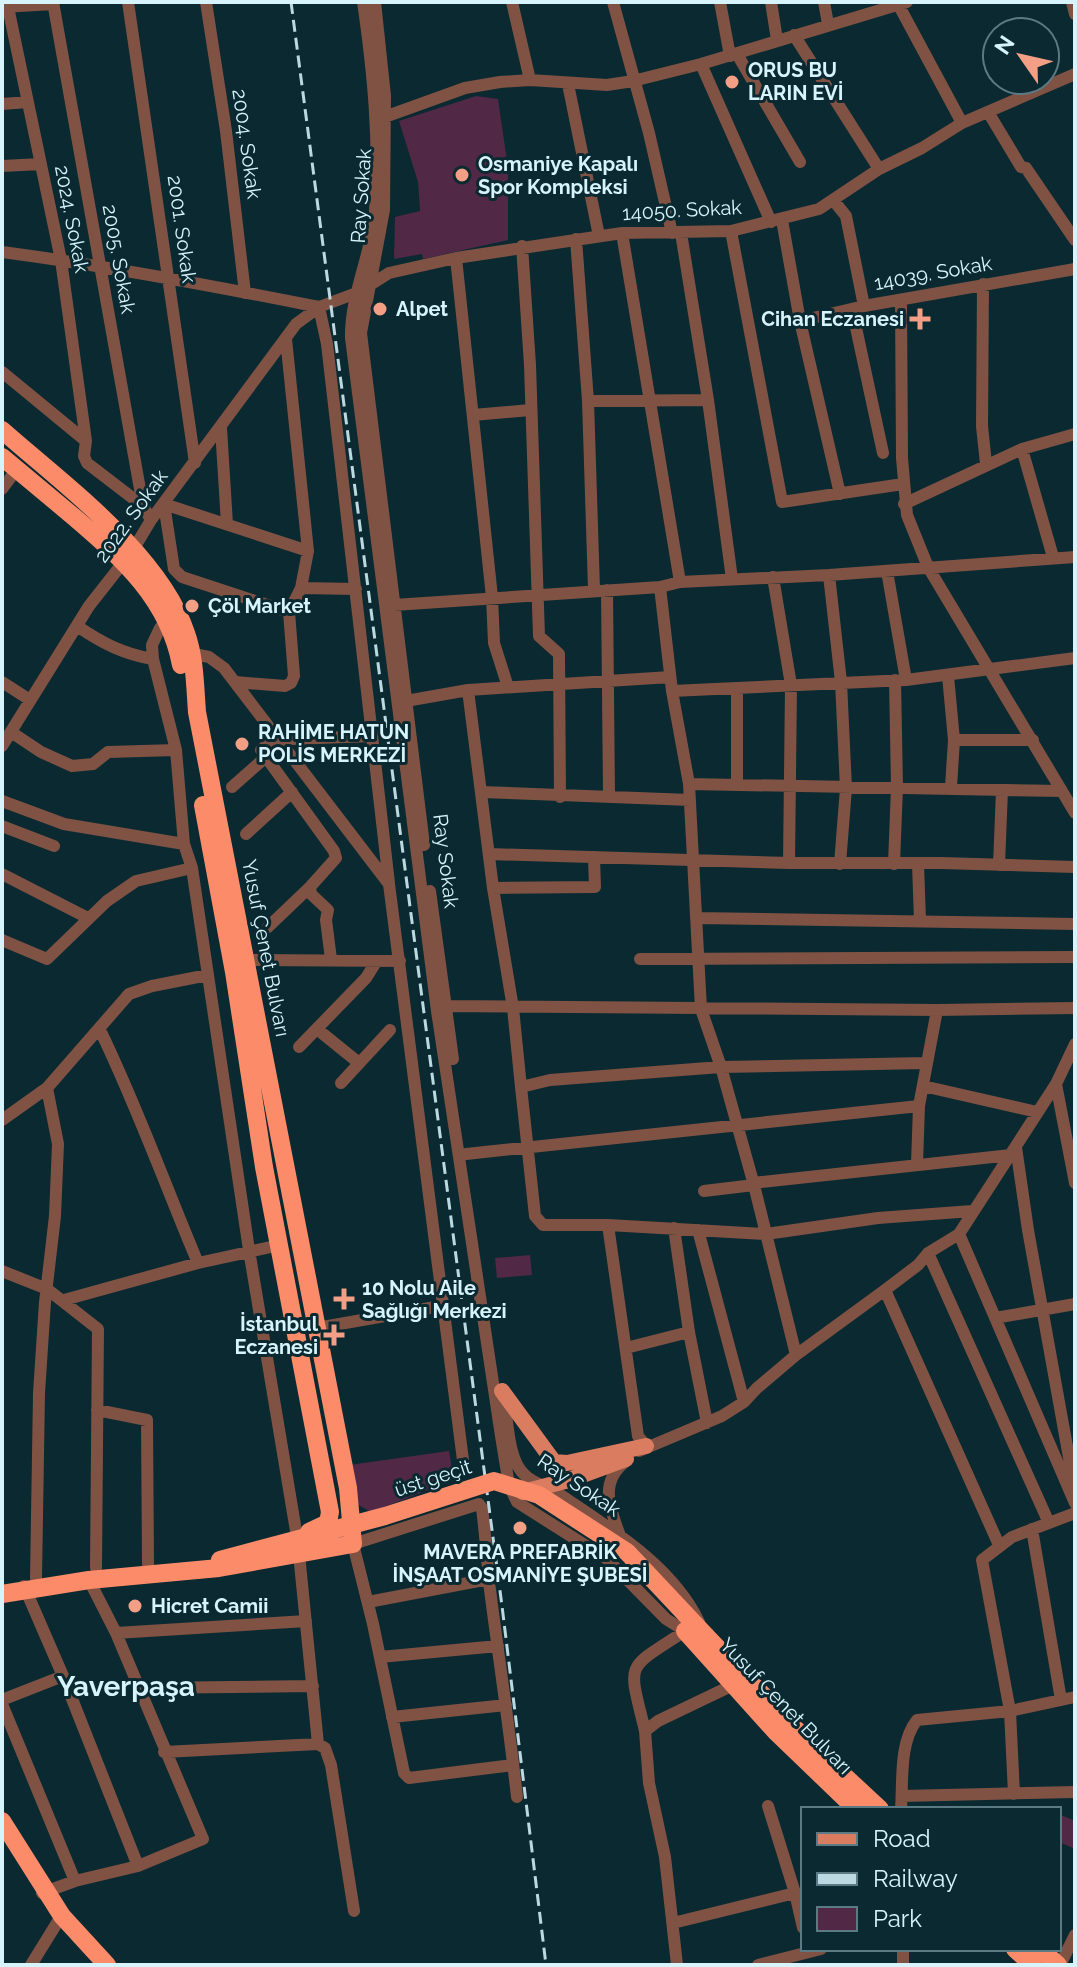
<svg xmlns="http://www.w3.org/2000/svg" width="1077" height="1967" font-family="Raleway,sans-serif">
	<rect width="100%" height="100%" fill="#0a2931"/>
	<path fill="#522847" d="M476 96 498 99 508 168V240L423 259 422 254 394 259 395 217 420 211 418 182 399 121Z
		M530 1255 532 1275 497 1278 495 1258Z
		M449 1451 454 1480 371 1512 357 1504 349 1465Z
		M1059 1814 1075 1821V1849L1059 1842Z"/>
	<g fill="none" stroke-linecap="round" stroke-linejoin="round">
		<path stroke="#7f5243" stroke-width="12" d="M53 2 143 506 151 520
			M128 2 195 463
			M206 2 226 131 245 293
			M363 2C373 71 380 141 375 211 372 254 350 295 351 338L437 1011 501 1436 509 1485 517 1502 607 1559 666 1619 685 1631C624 1671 628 1660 645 1731
			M375 2 385 96 384 210 361 333 424 845
			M512 2 530 80
			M613 2 649 133 672 233
			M720 2 730 56
			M771 2 777 40
			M824 2 828 24
			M1072 2 1075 14
			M898 4 962 123
			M2 7 53 4
			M8 7 61 260 86 441
			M794 35 879 169
			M737 54 800 162
			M701 64 771 222
			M568 84 599 236
			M2 104 28 102
			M988 112 1021 167 1026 168 1075 240
			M379 119 465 88 500 82 530 80 607 85 633 81 701 64 907 2
			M2 166 41 164
			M834 201 846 216 864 306
			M782 220 800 321 840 494
			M731 231 782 502 903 484
			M622 233 680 582
			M681 233 708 400 732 579
			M576 239 588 401 594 589
			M522 246 530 365 539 636 559 654 560 797
			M2 252C109 266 214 286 319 307
			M456 258 492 597 494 643 508 687
			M983 284 982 426 986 464
			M901 300 902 458 907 515 928 567 1075 813
			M319 307 327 344 389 883
			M852 309 883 453
			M800 321 864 306 1075 269
			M2 372 86 441 84 456 87 463 143 506
			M588 401 708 400
			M473 415 530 410
			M221 428 227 524
			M1022 449 1053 557
			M2 489 17 469
			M904 504 1022 449 1075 434
			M887 571 906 680
			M829 575 841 682 846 788 840 864
			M773 577 791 685 789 863
			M660 587 672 691 689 784 701 1009 721 1067 754 1185 796 1355
			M301 588 356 589
			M607 590 609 795
			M394 605 660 587 680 582 829 575 1075 557
			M289 612 182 577 174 569 164 504 308 551
			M77 626C102 643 123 654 153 659
			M160 628 152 645 153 659 176 750 184 844 192 868 249 1250 297 1537
			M184 652 209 657 224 668 389 884 464 1468
			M948 676 954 740 951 787
			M2 682 30 700
			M235 682 285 686 291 683 294 676 289 612 301 588 308 551 286 339
			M468 690 493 888 513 1008 521 1087
			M672 691 906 680 1075 658
			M406 701 468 690 670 677
			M11 732 41 752 72 766 93 764 108 752 176 750
			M954 740H1033
			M2 746 89 606 133 550 151 520 296 324 319 307 359 292 389 273 456 258 622 233 731 231 819 209 879 169 922 148 962 123 1075 74
			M737 783V688
			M689 784 1062 791
			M232 787 266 757
			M481 792 690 800
			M2 801 64 824 184 844
			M2 826 54 846
			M246 834 292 792
			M489 854 789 863H941L1075 867
			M894 864 897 787 895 680
			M918 864 920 921
			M999 865 1002 790
			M2 874 88 918
			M493 888 595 887 594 857
			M430 891 453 1059
			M696 918 1075 924
			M267 928 310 887
			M2 940 47 959 107 901 136 881 192 868
			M331 959 326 920 328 910 311 894 310 887 336 858 334 851 261 750 277 737 291 739 373 736
			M640 959 1075 957
			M246 960 400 961
			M446 1006 937 1010 1075 1008
			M317 1029 359 1063
			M100 1030C137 1106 165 1185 198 1263
			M299 1047 366 978 376 962
			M925 1063 721 1067 550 1080 521 1087 535 1216 543 1225H608L766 1234 878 1218 972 1211
			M341 1083 390 1030
			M1056 1084 1075 1183
			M923 1086 1037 1112
			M2 1120 47 1088 129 994 152 986 208 975
			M1016 1147 1028 1230 1075 1491
			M466 1154 919 1106
			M917 1164 919 1106 937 1010
			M753 1183 1011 1155
			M704 1191 754 1185
			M608 1225 638 1436 646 1446
			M674 1228 689 1332 707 1423
			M698 1230 744 1402
			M959 1234 1075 1503
			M928 1253 1049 1523
			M2 1271 47 1289 98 1329 96 1568
			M885 1290 999 1545
			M64 1300 198 1263 280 1245
			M995 1318 1075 1304
			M317 1328 441 1306
			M626 1348 689 1332
			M504 1402C508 1421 508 1451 519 1468 529 1484 550 1487 565 1498 614 1531 673 1567 699 1622
			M97 1410 147 1420 148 1564
			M639 1451 722 1416 744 1402 757 1388 796 1355 885 1290 918 1265 928 1253 959 1234 1056 1084 1075 1044
			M1032 1529 1061 1700
			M620 1536C611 1510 598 1483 625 1462
			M299 1554 318 1744
			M36 1578 39 1393 45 1302 55 1216 58 1144 47 1088
			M24 1586 63 1676 138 1866
			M368 1602 489 1579
			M116 1633 306 1621
			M380 1657 498 1646
			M139 1688 313 1686
			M2 1700 63 1676
			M2 1704 75 1881
			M392 1717 506 1705
			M164 1752 318 1744 325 1748 331 1765 354 1911
			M513 1765 409 1778 404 1773 373 1624 353 1544 479 1504 482 1508C485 1532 487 1557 489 1582 498 1653 509 1725 517 1797
			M1014 1794 1010 1711 982 1560 1012 1537 1075 1513
			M902 1796 1075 1792
			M768 1806 795 1893 803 1928
			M901 1809C903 1782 899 1742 917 1720L1010 1711 1075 1697
			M42 1893 75 1881 138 1866 203 1839 116 1633 89 1580
			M673 1923 795 1893
			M31 1965 60 1918
			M677 1965 665 1857 649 1783 645 1731 658 1721 733 1685
			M758 1965 821 1949
			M903 1965V1949
			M1060 1965 1075 1935"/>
		<path stroke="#d97c5f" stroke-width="16" d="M502 1391 554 1462 567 1463 646 1446
			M523 1492 569 1480 626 1459"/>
		<path stroke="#fc8c69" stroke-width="18" d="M2 430C63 484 160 554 186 633 195 658 195 686 197 712L348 1488 353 1544 219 1568 89 1580 2 1594
			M2 457C26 477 50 497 74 517 123 559 169 600 181 665
			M203 805 234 972 264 1167 330 1512 328 1523 309 1532
			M685 1631 776 1732 856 1809
			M706 1636 812 1746 880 1809
			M2 1821 62 1916 107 1965
			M1015 1949 1033 1965
			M1040 1949 1058 1965"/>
		<path stroke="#bcd9e2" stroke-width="3" stroke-dasharray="12 6" stroke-linecap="butt" d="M291 2 502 1606 546 1965"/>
		<path stroke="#fc8c69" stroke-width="18" d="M220 1560 385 1516 494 1481 539 1495 627 1552 706 1636"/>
	</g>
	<g fill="#f39f85" stroke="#0a2931" stroke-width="3">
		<circle cx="732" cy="82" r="8"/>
		<circle cx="462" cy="175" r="8"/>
		<circle cx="380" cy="309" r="8"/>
		<path d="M916 307h8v8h8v8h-8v8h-8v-8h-8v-8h8z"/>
		<circle cx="192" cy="606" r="8"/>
		<circle cx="242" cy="744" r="8"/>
		<path d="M340 1287h8v8h8v8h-8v8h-8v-8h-8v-8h8z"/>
		<path d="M330 1323h8v8h8v8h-8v8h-8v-8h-8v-8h8z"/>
		<circle cx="520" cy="1528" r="8"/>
		<circle cx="135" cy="1606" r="8"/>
	</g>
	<g text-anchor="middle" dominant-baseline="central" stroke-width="6" stroke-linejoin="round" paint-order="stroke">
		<g font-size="20" font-weight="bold" fill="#d7f4fd" stroke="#0a2931" text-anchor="start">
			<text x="748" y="70">ORUS BU<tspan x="748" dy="23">LARIN EVİ</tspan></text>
			<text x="478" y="164">Osmaniye Kapalı<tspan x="478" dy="23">Spor Kompleksi</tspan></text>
			<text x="396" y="309">Alpet</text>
			<text x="904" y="319" text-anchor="end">Cihan Eczanesi</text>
			<text x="208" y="606">Çöl Market</text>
			<text x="258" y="732">RAHİME HATUN<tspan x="258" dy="23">POLİS MERKEZİ</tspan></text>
			<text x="362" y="1288">10 Nolu Aile<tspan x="362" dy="23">Sağlığı Merkezi</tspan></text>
			<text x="318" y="1324" text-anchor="end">İstanbul<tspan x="318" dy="23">Eczanesi</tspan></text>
			<text x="520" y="1552" text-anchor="middle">MAVERA PREFABRİK<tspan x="520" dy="23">İNŞAAT OSMANİYE ŞUBESİ</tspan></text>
			<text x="151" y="1606">Hicret Camii</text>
		</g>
		<g font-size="20" fill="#d7f4fd" stroke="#0a2931">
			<text transform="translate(247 144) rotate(82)">2004. Sokak</text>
			<text transform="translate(361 196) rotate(-86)">Ray Sokak</text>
			<text transform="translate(682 210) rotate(-3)">14050. Sokak</text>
			<text transform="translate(72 219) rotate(79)">2024. Sokak</text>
			<text transform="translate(182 229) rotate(82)">2001. Sokak</text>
			<text transform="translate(119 259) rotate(80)">2005. Sokak</text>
			<text transform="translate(933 273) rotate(-10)">14039. Sokak</text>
			<text transform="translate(131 516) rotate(-54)">2022. Sokak</text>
			<text transform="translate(446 861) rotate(83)">Ray Sokak</text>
			<text transform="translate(266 948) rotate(79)">Yusuf Çenet Bulvarı</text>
			<text transform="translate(433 1478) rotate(-18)">üst geçit</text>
			<text transform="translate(579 1485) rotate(34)">Ray Sokak</text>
			<text transform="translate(786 1706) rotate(46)">Yusuf Çenet Bulvarı</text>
		</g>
		<g font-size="28" font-weight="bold" fill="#d7f4fd" stroke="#0a2931">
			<text x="126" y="1686">Yaverpaşa</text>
		</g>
	</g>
	<rect width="1077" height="1967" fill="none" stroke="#d7f4fd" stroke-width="8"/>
	<rect x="801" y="1807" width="260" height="144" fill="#0a2931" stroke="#5c7a83" stroke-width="2"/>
	<rect x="817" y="1833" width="40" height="12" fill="#d97c5f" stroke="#5c7a83" stroke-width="2"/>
	<text x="873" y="1847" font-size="24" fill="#d7f4fd">Road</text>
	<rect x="817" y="1873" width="40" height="12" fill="#bcd9e2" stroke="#5c7a83" stroke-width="2"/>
	<text x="873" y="1887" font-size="24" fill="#d7f4fd">Railway</text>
	<rect x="817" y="1907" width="40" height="24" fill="#522847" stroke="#5c7a83" stroke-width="2"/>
	<text x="873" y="1927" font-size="24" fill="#d7f4fd">Park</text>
	<g transform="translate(1021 56) rotate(304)"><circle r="38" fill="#0a2931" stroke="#5c7a83" stroke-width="2"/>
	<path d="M0-6L14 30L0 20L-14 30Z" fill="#f39f85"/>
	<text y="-12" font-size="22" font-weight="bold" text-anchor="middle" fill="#d7f4fd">N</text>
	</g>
</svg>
